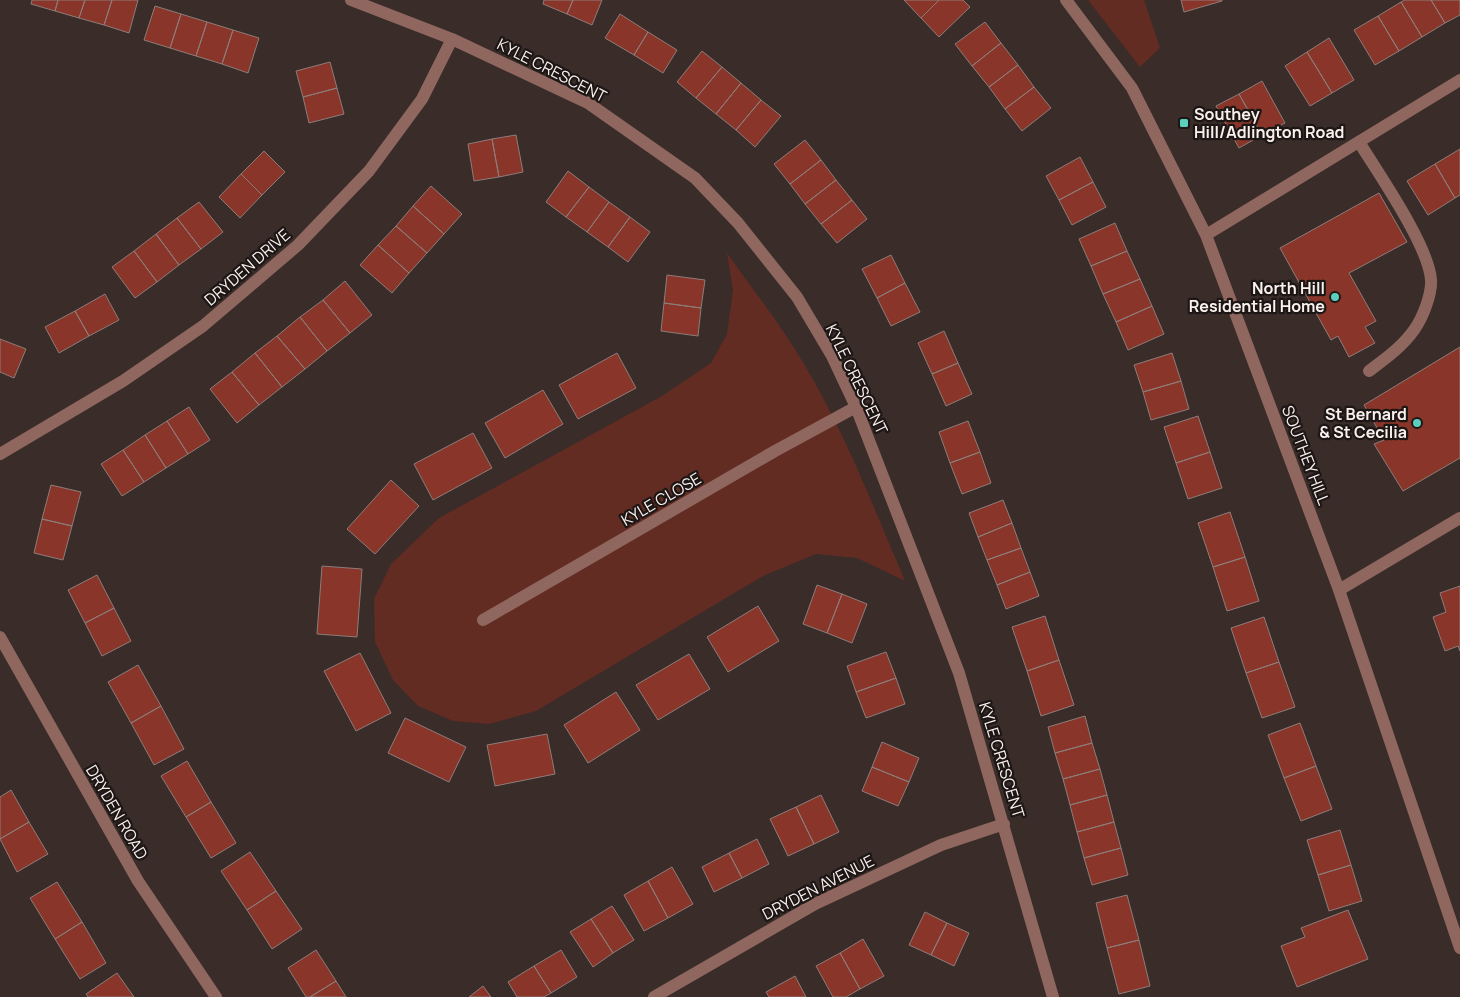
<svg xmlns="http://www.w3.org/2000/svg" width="1460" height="997" font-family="Manrope,sans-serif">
	<rect width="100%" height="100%" fill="#392c29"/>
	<path fill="#622c23" d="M1088 0H1144L1160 48 1140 67Z
		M727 253C748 283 771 312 791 343 839 417 871 501 905 581L857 558 816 554 763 576 536 711 489 724 453 721 418 706 393 680 375 642 374 599 391 564 439 518 662 396 711 363 727 334 733 290Z"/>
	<path fill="#8a3529" stroke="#8d7d7a" d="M32 0H58L55 11 31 4Z
		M58 0H85L79 18 55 11Z
		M85 0H112L104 25 79 18Z
		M112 0H138L129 33 104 25Z
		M544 0H573L567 14 543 4Z
		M573 0H602L592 25 567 14Z
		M904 0H939L921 18Z
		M939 0H963L970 7 939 37 921 18Z
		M1181 0H1222V1L1184 12Z
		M1405 0H1431L1445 23 1422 37 1401 2Z
		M1431 0H1460V15L1445 23Z
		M1401 2 1422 37 1399 51 1378 16Z
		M155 6 181 14 170 48 144 40Z
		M181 14 207 22 196 56 170 48Z
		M620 14 648 32 634 55 605 38Z
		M1378 16 1399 51 1375 65 1354 30Z
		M207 22 233 30 222 64 196 56Z
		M985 22 1001 43 972 66 955 44Z
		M233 30 259 38 248 73 222 64Z
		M648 32 677 50 663 73 634 55Z
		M1329 38 1354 80 1332 93 1307 52Z
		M1001 43 1018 65 989 87 972 66Z
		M702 51 722 67 696 98 677 82Z
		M1307 52 1332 93 1310 106 1285 66Z
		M330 62 337 88 303 97 296 71Z
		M1018 65 1034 87 1005 109 989 87Z
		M722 67 741 83 716 114 696 98Z
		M1262 81 1285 123 1262 135 1239 94Z
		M741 83 761 100 736 130 716 114Z
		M1034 87 1051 108 1022 131 1005 109Z
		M337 88 344 114 309 123 303 97Z
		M1239 94 1262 135 1239 148 1216 106Z
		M761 100 781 116 755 147 736 130Z
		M516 135 523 172 499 177 492 139Z
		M492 139 499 177 474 181 468 144Z
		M805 140 821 160 790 184 774 164Z
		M1460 149V195L1455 198 1435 164Z
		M264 151 285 172 262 195 241 174Z
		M1080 157 1093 182 1059 200 1046 176Z
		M821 160 836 180 805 204 790 184Z
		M1435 164 1455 198 1428 215 1407 181Z
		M568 171 589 187 566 217 546 202Z
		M241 174 262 195 240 218 219 197Z
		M836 180 852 200 821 224 805 204Z
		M1093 182 1106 207 1072 225 1059 200Z
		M431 186 462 214 444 234 413 206Z
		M589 187 609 202 587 232 566 217Z
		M1379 193 1407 242 1349 273 1376 321 1365 327 1375 343 1349 357 1338 336 1331 340 1280 248Z
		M852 200 867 219 837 243 821 224Z
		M199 202 223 232 201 249 177 218Z
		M609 202 630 217 608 247 587 232Z
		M413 206 444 234 427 253 396 226Z
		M630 217 650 232 628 262 608 247Z
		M177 218 201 249 179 265 156 234Z
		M1115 223 1127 251 1091 266 1079 239Z
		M396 226 427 253 409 273 378 245Z
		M156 234 179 265 157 282 134 251Z
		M378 245 409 273 392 293 360 265Z
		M134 251 157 282 135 298 112 267Z
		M1127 251 1140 279 1103 294 1091 266Z
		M891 255 905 283 877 298 862 269Z
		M667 275 705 280 701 308 664 303Z
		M1140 279 1152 306 1116 322 1103 294Z
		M345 281 372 315 350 333 323 300Z
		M905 283 920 312 891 326 877 298Z
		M105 294 119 320 89 336 75 311Z
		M323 300 350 333 327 351 300 317Z
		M664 303 701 308 698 336 661 331Z
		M1152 306 1164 334 1128 350 1116 322Z
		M75 311 89 336 59 353 45 327Z
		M300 317 327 351 305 369 277 336Z
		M944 331 958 363 932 374 918 343Z
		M277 336 305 369 282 387 255 353Z
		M0 339 26 349 14 378 0 372Z
		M1460 347V458L1403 491 1374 444 1384 440 1364 405Z
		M255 353 282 387 259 405 232 372Z
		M617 353 636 388 578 419 559 385Z
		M1172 353 1181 381 1143 392 1134 365Z
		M958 363 972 394 946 406 932 374Z
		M232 372 259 405 237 423 210 389Z
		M1181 381 1189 409 1151 420 1143 392Z
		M543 390 563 424 505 458 485 423Z
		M189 407 210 440 188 454 167 421Z
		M1198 416 1210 452 1176 463 1164 427Z
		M167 421 188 454 166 468 145 435Z
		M968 421 980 452 950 463 939 432Z
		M473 433 492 468 433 500 414 464Z
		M145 435 166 468 144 482 123 450Z
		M123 450 144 482 122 496 101 464Z
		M980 452 991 483 962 494 950 463Z
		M1210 452 1222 488 1188 499 1176 463Z
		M391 480 419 506 375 554 347 529Z
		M51 485 81 492 72 526 42 519Z
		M1003 500 1012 523 978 537 969 513Z
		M1230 512 1245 557 1213 567 1198 523Z
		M42 519 72 526 63 560 34 553Z
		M1012 523 1021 548 987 560 978 537Z
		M1021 548 1030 572 997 585 987 560Z
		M1245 557 1259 601 1227 611 1213 567Z
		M322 566 362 569 357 637 317 634Z
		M1030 572 1039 596 1006 609 997 585Z
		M97 575 114 608 85 623 68 590Z
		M817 585 842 594 827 633 803 624Z
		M1460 586V651L1458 646 1445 651 1433 617 1446 612 1440 593Z
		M842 594 867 604 852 643 827 633Z
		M758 606 779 641 728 672 707 637Z
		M114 608 131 641 102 656 85 623Z
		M1045 616 1059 660 1027 671 1012 627Z
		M1264 617 1279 662 1246 673 1231 628Z
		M886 652 896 678 856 692 847 666Z
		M360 653 391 713 356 731 324 671Z
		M689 654 710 689 658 720 636 685Z
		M1059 660 1074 705 1041 716 1027 671Z
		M1279 662 1295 707 1262 718 1246 673Z
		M138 665 161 706 131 723 108 682Z
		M896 678 905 704 866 718 856 692Z
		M616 692 640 730 588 763 564 725Z
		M161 706 184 749 154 765 131 723Z
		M1085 716 1092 743 1055 753 1048 727Z
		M405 718 466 747 449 782 388 753Z
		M1300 723 1316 766 1284 778 1268 735Z
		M547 734 555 774 495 786 487 745Z
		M882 742 919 758 909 782 872 767Z
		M1092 743 1100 769 1063 779 1055 753Z
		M187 761 211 802 186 817 161 776Z
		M1316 766 1332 809 1301 821 1284 778Z
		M872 767 909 782 898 806 862 791Z
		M1100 769 1107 795 1070 805 1063 779Z
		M11 790 29 822 0 839V797Z
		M821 795 839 832 814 844 796 807Z
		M1107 795 1114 822 1077 832 1070 805Z
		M211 802 236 843 211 858 186 817Z
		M796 807 814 844 788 856 770 819Z
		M29 822 48 854 17 872 0 839Z
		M1114 822 1121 848 1084 858 1077 832Z
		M1340 830 1351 865 1318 875 1307 840Z
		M757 839 769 864 742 878 729 853Z
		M1121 848 1128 875 1092 885 1084 858Z
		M250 852 276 891 247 910 221 871Z
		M729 853 742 878 714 892 702 867Z
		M1351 865 1362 901 1329 911 1318 875Z
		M672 867 693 904 668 918 648 881Z
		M648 881 668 918 644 931 624 895Z
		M57 882 82 922 55 939 30 898Z
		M276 891 302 929 272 949 247 910Z
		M1127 895 1139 940 1107 948 1096 903Z
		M612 906 634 940 613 953 591 919Z
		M1348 910 1368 959 1297 987 1281 946 1305 937 1301 928Z
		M925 912 947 923 931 955 909 945Z
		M591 919 613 953 593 967 570 932Z
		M82 922 106 963 80 979 55 939Z
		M947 923 969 933 954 966 931 955Z
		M863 939 884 976 860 989 840 953Z
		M1139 940 1150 986 1119 994 1107 948Z
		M316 950 336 981 310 997H306L288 968Z
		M561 950 577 977 551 993 534 966Z
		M840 953 860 989 846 997H833L816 966Z
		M534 966 551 993 544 997H517L508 982Z
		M117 973 134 997H88L86 994Z
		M795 976 806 997H769L766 992Z
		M336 981 346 997H310Z
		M483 986 491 997H469Z"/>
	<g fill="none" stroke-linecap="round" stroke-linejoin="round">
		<path stroke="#8f675f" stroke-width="12" d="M1359 142C1378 173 1429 246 1431 280 1432 295 1422 319 1414 330 1402 347 1385 359 1369 371"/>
		<path stroke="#8f675f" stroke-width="12" d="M351 0 452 39 588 103 695 178 738 223 797 297 832 356 856 407 959 673 1053 997
			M1066 0 1132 88 1206 235 1339 590 1460 948
			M1206 235 1460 80
			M0 454 123 381 203 326 298 245 369 171 422 99 452 39
			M1339 590 1460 518
			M483 620 775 451 856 407
			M0 637 138 881 216 997
			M654 997 815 904 941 845 1004 824"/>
	</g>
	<g fill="#5ccebb" stroke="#1c1615" stroke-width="2">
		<rect x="1179" y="118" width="10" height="10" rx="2.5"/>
		<circle cx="1335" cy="297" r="5"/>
		<circle cx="1417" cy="423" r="5"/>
	</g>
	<g text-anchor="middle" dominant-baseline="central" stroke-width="4.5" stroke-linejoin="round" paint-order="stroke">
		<g font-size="16" fill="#faf1ef" stroke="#1c1615">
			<text transform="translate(552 70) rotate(27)">KYLE CRESCENT</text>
			<text transform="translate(247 267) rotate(-41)">DRYDEN DRIVE</text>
			<text transform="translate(857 379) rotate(64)">KYLE CRESCENT</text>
			<text transform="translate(1306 455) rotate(69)">SOUTHEY HILL</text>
			<text transform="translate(661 499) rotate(-30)">KYLE CLOSE</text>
			<text transform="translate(1002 760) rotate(73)">KYLE CRESCENT</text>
			<text transform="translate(117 812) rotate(60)">DRYDEN ROAD</text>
			<text transform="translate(818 887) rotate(-27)">DRYDEN AVENUE</text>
		</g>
		<g font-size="16" font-weight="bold" fill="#faf1ef" stroke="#1c1615" text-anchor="end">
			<text x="1194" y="114" text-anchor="start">Southey<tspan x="1194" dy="18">Hill/Adlington Road</tspan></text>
			<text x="1325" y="288">North Hill<tspan x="1325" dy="18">Residential Home</tspan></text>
			<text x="1407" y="414">St Bernard<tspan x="1407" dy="18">&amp; St Cecilia</tspan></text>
		</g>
	</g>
</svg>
